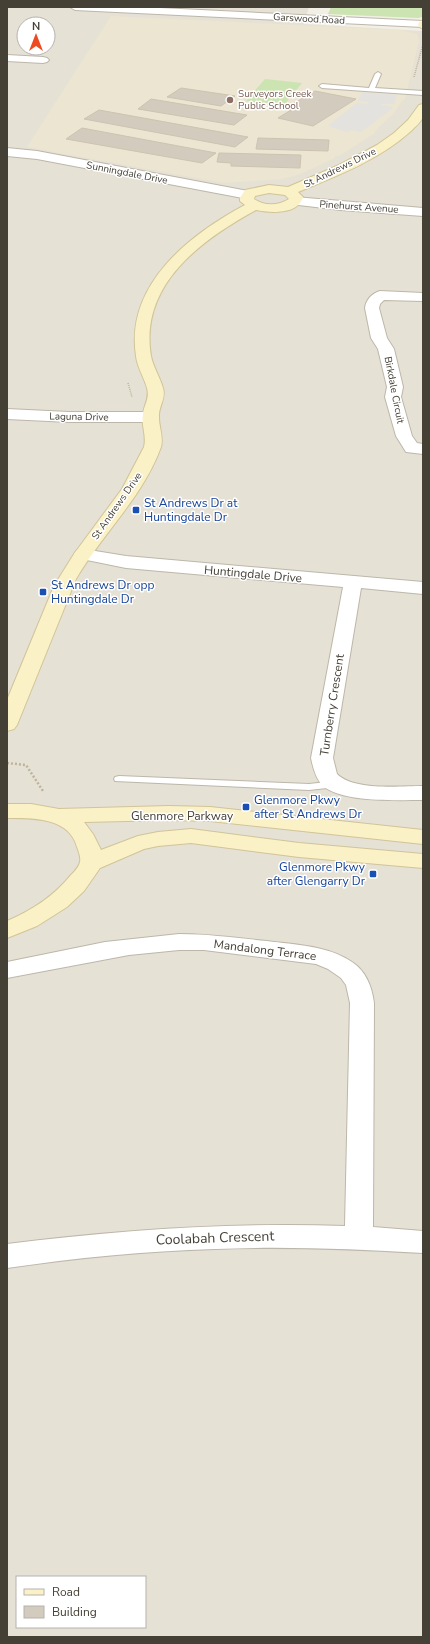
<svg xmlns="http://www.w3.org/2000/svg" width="430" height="1644" font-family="'Nunito Sans',sans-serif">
	<rect width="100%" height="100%" fill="#f2efe6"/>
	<path fill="#e6e1d5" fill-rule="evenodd" d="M7 7H309L304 24 423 31V1637H7ZM24 24H48V48H24ZM17 1577H145V1627H17Z"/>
	<path fill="#ebe5d1" d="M111 16 401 30 417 34 419 41 405 99 402 101 393 114 375 131V133L339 156H335V158L298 175 282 179 224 183 27 147Z"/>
	<path fill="#cbe4b1" d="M331 7H423V17L418 18 328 14Z
		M265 79 302 83 284 105 246 101Z"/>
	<path fill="#e3e2de" d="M362 92 397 95 394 104H382L381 105 393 107 389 111 361 132 350 130 347 132 328 126 357 103 368 104 369 102 358 101Z"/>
	<path fill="#d3cbbd" stroke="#cdc3b0" d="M181 88 235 96 221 106 167 97Z
		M315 91 356 99 313 126 278 118 291 110 284 109Z
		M151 99 247 115 234 125 138 109Z
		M99 110 248 137 235 147 84 119Z
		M82 128 216 153 202 163 66 139Z
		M258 138 329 140 328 151 256 149Z
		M219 153 301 155 300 168 231 166V163L217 162Z"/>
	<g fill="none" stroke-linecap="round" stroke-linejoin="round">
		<defs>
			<path id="lane" d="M378 72 381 74 375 88 423 91V95L322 88 319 86 322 84 369 88 375 74Z
				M119 776 309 784 336 781 341 784 336 787 309 790 115 781 114 779 115 777Z"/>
			<path id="street" d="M70 7H140L423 21V27L75 10Z
				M7 55 43 57 47 58 49 60 47 62 43 63 7 61Z
				M7 148 37 151 248 191 253 192 255 195 253 198 248 199 37 159 7 156Z
				M295 197 423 208V216L341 210 290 204 288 201 290 198Z
				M380 291 423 293V301L384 300 380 304 379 308 387 338 394 349 403 387 401 397 412 436 417 443 423 444V454L406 452 396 436 385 397 387 387 378 349 371 338 365 308C366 300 372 293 380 291Z
				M7 409 69 412H151L157 414 159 417 157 420 151 422H69L7 419Z
				M83 549 126 556 423 582V594L361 588 333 758 337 774C354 791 400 786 423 786V800C397 800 344 803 323 786 316 779 313 768 311 758L343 587 126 568 77 558 74 554 77 550Z
				M179 934C209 934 237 938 267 941 295 945 327 945 352 962 366 971 372 987 374 1003L373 1227 423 1231V1253C354 1249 284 1246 215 1249 145 1251 76 1258 7 1268V1244C119 1230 232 1222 345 1226L350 1003 346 985 341 978 328 969 316 964 204 950H179L129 955 7 978V962L105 942Z"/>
			<path id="secondary" d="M423 21V29L418 26 419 22Z
				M423 104C423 108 424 113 423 117 421 122 415 127 411 131 379 160 337 176 298 192L303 197C298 215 270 213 256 210 201 240 139 285 151 356 153 367 160 377 163 388 166 398 160 404 159 414 158 426 164 436 161 447 143 497 102 534 76 579L17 725 14 729 7 731V700L54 586 74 554 122 489 144 447C147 436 141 426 143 414 144 404 150 399 147 388 144 377 137 367 136 356 125 285 189 235 245 205L240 201V198L245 190 269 185 288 187 339 165 377 145 394 133 408 120 419 105ZM269 193 285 195 289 199C278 206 264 206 254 199L255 196Z
				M7 804H31L59 809 169 806 210 807 423 830V844L210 821 169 820 84 822 93 834 101 850 138 836 158 832 191 829 299 843 423 854V868L299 857 191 843 158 846 144 849 100 868 84 891 67 907 37 926 7 938V921C31 911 54 896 71 875 74 872 79 867 80 862 81 858 79 852 77 847 69 817 32 818 7 818Z"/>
		</defs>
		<use href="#lane" stroke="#bdb7aa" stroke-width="2"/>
		<use href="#street" stroke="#bdb7aa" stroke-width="2"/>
		<use href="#secondary" stroke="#d0c498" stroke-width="2"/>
		<path stroke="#beb39c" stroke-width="1.5" stroke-dasharray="1 1" stroke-linecap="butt" d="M414 77 423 44
			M128 383 132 397"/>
		<path stroke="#beb39c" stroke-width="2.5" stroke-dasharray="2 2" stroke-linecap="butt" d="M7 763 26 765 43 791"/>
		<use href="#lane" fill="#fff" fill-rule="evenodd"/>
		<use href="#street" fill="#fff" fill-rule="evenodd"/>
		<use href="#secondary" fill="#fbf1c7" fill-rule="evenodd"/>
	</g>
	<circle fill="#8d6e63" stroke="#fff" stroke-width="1.5" cx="230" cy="100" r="4"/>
	<g fill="#1a4fb4" stroke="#fff" stroke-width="1.5">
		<rect x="132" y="506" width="8" height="8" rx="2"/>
		<rect x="39" y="588" width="8" height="8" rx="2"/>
		<rect x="242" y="803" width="8" height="8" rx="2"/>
		<rect x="369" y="870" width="8" height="8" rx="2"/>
	</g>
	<g text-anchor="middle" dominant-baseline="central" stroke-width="3" stroke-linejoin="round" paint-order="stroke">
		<g font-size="10" fill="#454036" stroke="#fff">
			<text transform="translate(309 19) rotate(3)">Garswood Road</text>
			<text transform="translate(340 168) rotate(-26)">St Andrews Drive</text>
			<text transform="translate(127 173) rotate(11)">Sunningdale Drive</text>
			<text transform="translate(359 207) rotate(4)">Pinehurst Avenue</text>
			<text transform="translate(394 390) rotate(79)">Birkdale Circuit</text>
			<text transform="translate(79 417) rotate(1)">Laguna Drive</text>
			<text transform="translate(117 506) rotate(-55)">St Andrews Drive</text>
		</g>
		<g font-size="10" fill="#785e54" stroke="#fff" text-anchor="start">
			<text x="238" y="94">Surveyors Creek<tspan x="238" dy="12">Public School</tspan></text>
		</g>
		<g font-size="12" fill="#164399" stroke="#fff" text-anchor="start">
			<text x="144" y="503">St Andrews Dr at<tspan x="144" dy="14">Huntingdale Dr</tspan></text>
			<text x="51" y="585">St Andrews Dr opp<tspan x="51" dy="14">Huntingdale Dr</tspan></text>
			<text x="254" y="800">Glenmore Pkwy<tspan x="254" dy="14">after St Andrews Dr</tspan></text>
			<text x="365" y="867" text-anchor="end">Glenmore Pkwy<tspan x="365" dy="14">after Glengarry Dr</tspan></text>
		</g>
		<g font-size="12" fill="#454036" stroke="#fff">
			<text transform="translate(253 574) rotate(5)">Huntingdale Drive</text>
			<text transform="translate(332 705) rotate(-81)">Turnberry Crescent</text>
			<text x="182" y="816">Glenmore Parkway</text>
			<text transform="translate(265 950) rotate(7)">Mandalong Terrace</text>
		</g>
		<g font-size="14" fill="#454036" stroke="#fff">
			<text transform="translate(215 1238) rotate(-2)">Coolabah Crescent</text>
		</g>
	</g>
	<rect width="430" height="1644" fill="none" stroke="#454036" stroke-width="16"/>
	<rect x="16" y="1576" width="130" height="52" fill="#ffffff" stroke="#b5b3af"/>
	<rect x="24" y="1589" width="20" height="6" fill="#fbf1c7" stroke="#b5b3af"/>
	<text x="52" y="1596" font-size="12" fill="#454036">Road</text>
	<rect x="24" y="1606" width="20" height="12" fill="#d3cbbd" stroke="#b5b3af"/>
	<text x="52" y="1616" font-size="12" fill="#454036">Building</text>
	<g transform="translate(36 36)"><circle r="19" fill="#ffffff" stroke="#b5b3af"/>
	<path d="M0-3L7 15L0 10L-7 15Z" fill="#ee4a22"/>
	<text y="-6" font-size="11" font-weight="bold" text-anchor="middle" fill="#454036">N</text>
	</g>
</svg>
